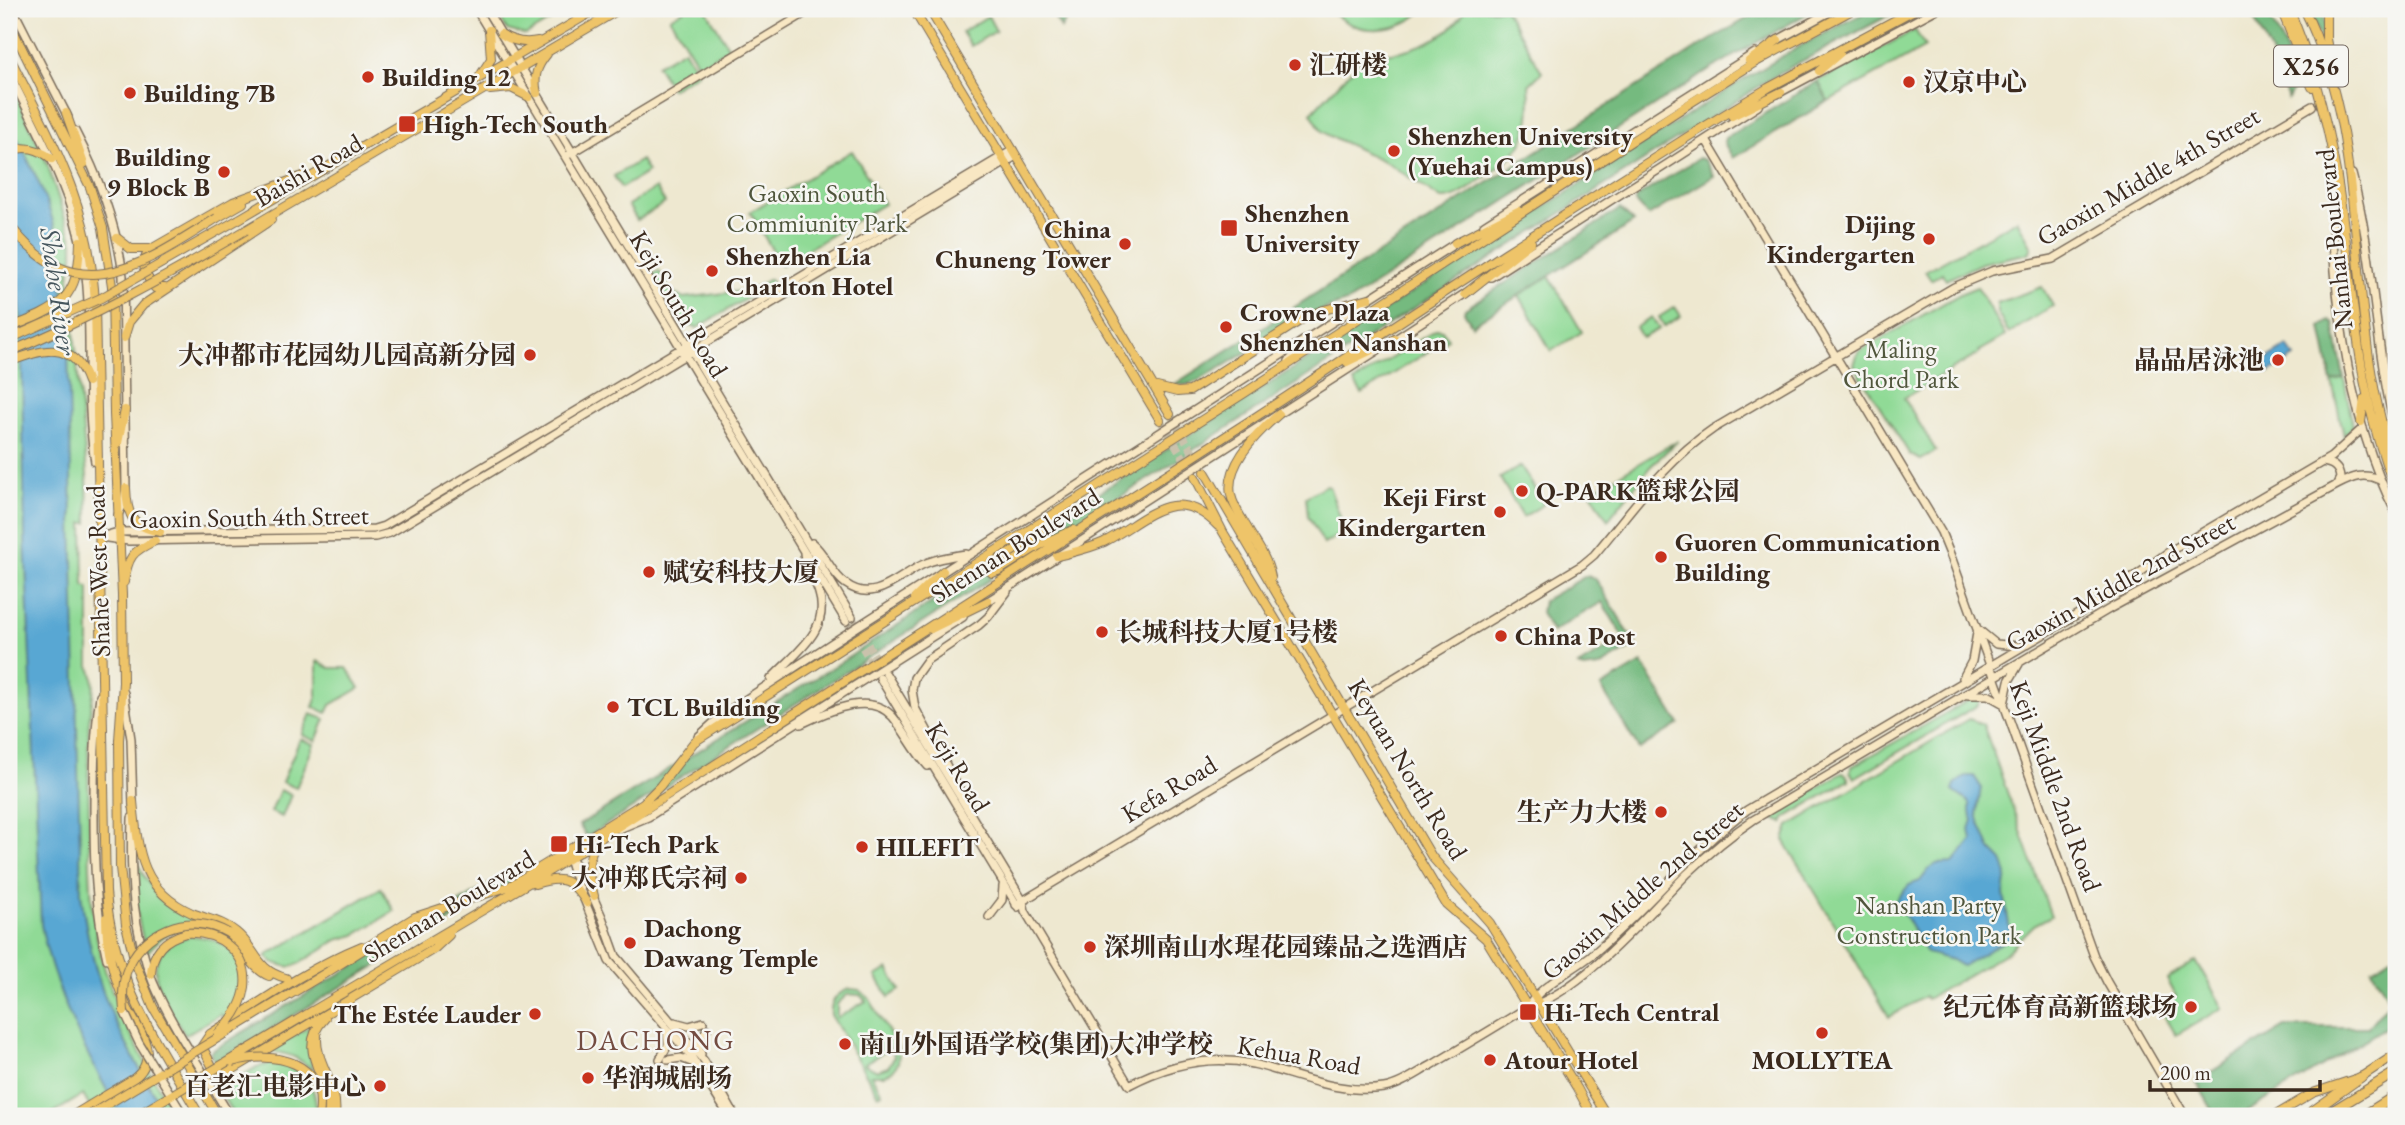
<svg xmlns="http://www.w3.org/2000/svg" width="2405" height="1125" font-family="'EB Garamond','Noto Serif SC',serif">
	<rect width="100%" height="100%" fill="#f6f6f2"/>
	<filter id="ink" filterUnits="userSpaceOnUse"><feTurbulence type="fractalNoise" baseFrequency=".0143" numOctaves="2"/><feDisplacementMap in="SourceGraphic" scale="14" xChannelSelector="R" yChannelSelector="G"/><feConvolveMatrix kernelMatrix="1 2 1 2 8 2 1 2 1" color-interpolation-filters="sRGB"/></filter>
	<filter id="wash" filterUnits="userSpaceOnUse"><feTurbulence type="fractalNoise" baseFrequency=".00686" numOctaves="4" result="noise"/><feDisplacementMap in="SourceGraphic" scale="28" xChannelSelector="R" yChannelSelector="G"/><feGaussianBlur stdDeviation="1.57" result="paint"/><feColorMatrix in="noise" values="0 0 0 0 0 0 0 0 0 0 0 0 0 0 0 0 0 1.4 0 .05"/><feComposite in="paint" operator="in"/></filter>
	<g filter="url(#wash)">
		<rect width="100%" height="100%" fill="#eee8d0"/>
		<path fill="#90da96" stroke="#66825a" stroke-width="2" fill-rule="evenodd" d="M495 9H570L526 35 507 30Z
			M685 9H706L729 48 699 66 670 18Z
			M1330 9H1424C1400 35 1354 37 1330 9Z
			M1465 9H1505L1542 72 1529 85C1533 139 1522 152 1480 181 1468 189 1456 200 1441 199L1388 163 1330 136 1322 131 1311 113 1368 53C1399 58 1452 39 1465 9Z
			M988 16 996 31 971 46 962 32Z
			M1915 30 1925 47 1828 101 1818 81Z
			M684 49 698 73 671 89 657 65Z
			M9 81 47 163 73 243V256L69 277 87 475 88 523H83L84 586 89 587V666C99 682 90 705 89 723 87 755 89 787 89 819 90 853 89 887 94 920 103 992 141 1054 174 1116H95L83 1095 48 1116H9Z
			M852 151 884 204 781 265 750 212Z
			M641 160 648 172 621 188 614 176Z
			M656 188 665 203 637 220 628 205Z
			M2017 220 2032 247 2029 253 1982 263 1946 280 1942 273 1931 280 1925 271Z
			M659 271 671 292 684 298 751 290 770 279 773 283 697 328 682 323 653 274Z
			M1549 276 1582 332 1551 351 1519 295Z
			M1977 287 2005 336 1979 351 1980 353 1904 398 1936 451 1921 460 1910 455 1854 365 1858 352 1962 293Z
			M2042 287 2053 306 2009 333 1997 313V303Z
			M1675 307 1681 316 1664 326 1659 317Z
			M1652 317 1659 329 1642 338 1636 327Z
			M1437 329 1442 330 1448 339 1362 394 1354 382Z
			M2344 378 2353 427 2344 436 2332 382Z
			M1678 440 1650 467 1608 520 1591 492Z
			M1521 466 1544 504 1523 517 1500 478Z
			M1326 485 1329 486 1345 531 1324 544 1308 516 1306 497Z
			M317 661 330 668H347L360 688 331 705 327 713 313 707 317 697Z
			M1980 698 1978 705 1854 778 1850 771 1851 767 1971 699Z
			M311 714 325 719 316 741 302 735Z
			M1969 719 1983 724 2051 916 2034 925 2006 953 1927 999 1925 996 1889 1017 1784 840 1789 826Z
			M300 739 314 744 296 788 282 782Z
			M1842 773 1846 774 1849 780 1785 818 1783 823 1772 818 1774 814Z
			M280 790 291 795 282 817 271 812Z
			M132 846C145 893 168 906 208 927 177 928 167 928 146 954L136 908Z
			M381 888 394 911 355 935 337 940 300 963 290 967 281 965 272 962 266 956Z
			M195 936C201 937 210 938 216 941 254 958 242 994 225 1021L221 1014 185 1035C172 1012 144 978 161 953 169 941 180 937 195 936Z
			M2196 961 2223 1008 2176 1035 2159 1006 2176 996 2167 979Z
			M888 969 900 990 889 997 876 976Z
			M850 989 859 990 869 998 899 1050 898 1063 893 1070 885 1075H871L882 1093 878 1095 831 1015C830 1002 837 993 850 989ZM848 994 860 995 866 1001 837 1018V1004ZM893 1047 894 1058 888 1067 877 1071 864 1064Z
			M314 1024C306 1040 308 1057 315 1073 301 1058 287 1051 266 1052Z
			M273 1063C302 1066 320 1087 315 1116H234L219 1090 257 1067Z"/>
		<path fill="#74ba7f" stroke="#58724e" stroke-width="2" d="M1050 9H1072L1061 28Z
			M1763 9H1815L1716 66 1349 301 1311 314 1198 381 1185 385 1175 384 1697 48Z
			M1872 9H1901L1781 72 1128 492 999 570 993 567 1071 511 1736 84 1802 45Z
			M2249 9H2265C2273 25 2294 61 2295 77 2296 84 2291 93 2288 99L2270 51Z
			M2309 9H2323L2326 53Z
			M1818 81 1828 101 1733 158 1724 143 1725 138Z
			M1699 158 1705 160 1714 176 1648 216 1635 201 1637 197Z
			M1620 209 1634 222 1472 325 1464 312 1465 309Z
			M2330 321 2334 324 2344 378 2332 382 2321 327Z
			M984 568 991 579 587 837 579 825 846 659Z
			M1586 576 1595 578 1636 645 1599 667 1583 669 1578 666 1624 638 1602 602 1552 632 1541 613 1543 601Z
			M1642 663 1679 724 1639 749 1601 687Z
			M510 872 515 882 215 1063 210 1052Z
			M2396 954V1021L2240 1116H2216L2196 1081 2285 1027H2368L2390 1001 2372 969Z"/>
		<path fill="#59a7d3" stroke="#4a6878" stroke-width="2" d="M9 121C25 155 44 188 54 225 61 252 57 278 67 304L81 894C86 930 93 966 106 1000 122 1040 145 1078 166 1116H121C87 1055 55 995 41 925L25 540 21 316 17 278 9 250Z
			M2288 346 2295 357 2269 373 2262 362Z
			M1966 776H1974L1981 787 1977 814 1979 821 1991 850 2002 861 2007 874 2004 894 2011 937 1962 966 1952 960 1926 953 1896 900 1909 885 1920 881 1930 868 1937 864 1953 863 1972 840 1970 829 1973 820 1970 813V803L1953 791 1955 784Z"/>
	</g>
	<g filter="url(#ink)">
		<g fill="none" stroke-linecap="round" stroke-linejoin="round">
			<path stroke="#cac2ac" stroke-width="7" stroke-dasharray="7 3.5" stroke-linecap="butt" d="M852 617 881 665
				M846 621 880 677"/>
			<path stroke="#cac2ac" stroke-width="8" stroke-dasharray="8 4" stroke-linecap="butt" d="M1170 414 1203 469
				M1162 423 1188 465"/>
			<defs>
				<path id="secondary" d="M13 9 68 117
					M476 9 846 621
					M486 9 852 617
					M1774 42 1835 9
					M9 73C39 134 73 193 84 260 94 327 84 396 95 462
					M1777 94 1937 9
					M75 131C99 177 117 224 123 276L126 488 124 502 118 515
					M1706 140 1941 532 1952 559 2094 956 2107 982 2185 1116
					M570 154 812 9
					M2332 163C2329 272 2345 415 2396 513
					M2352 174C2375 258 2374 348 2396 432
					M1484 225 1755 53
					M1491 277 1758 106
					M1391 342 1469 291
					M1289 361 1307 342
					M2322 462C2332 463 2339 467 2340 478L2337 484
					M104 536 118 532 374 529 384 526 1013 150
					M100 537 129 541 375 537 390 533 1016 156
					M812 543C826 554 831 574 846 584 875 605 899 575 924 564 937 558 952 556 966 554
					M985 603 1378 350
					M1979 630 1996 644 2018 646
					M886 674 1023 901 1025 911 1129 1085C1167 1065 1210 1055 1253 1064 1296 1074 1339 1095 1384 1088 1401 1085 1417 1073 1432 1065 1464 1046 1496 1027 1528 1007 1582 992 1647 914 1687 874 1708 854 1729 836 1753 820L2111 608 2337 485C2352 477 2364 472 2380 480
					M880 678 1018 907
					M1963 678 1972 661 1977 633
					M771 679C794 654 831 631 819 593 815 578 805 569 804 553
					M124 693 131 739 133 806
					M1968 695H1988L2004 704 2009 681 2019 664
					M100 696C94 734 94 771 94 809 94 860 95 909 107 959
					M801 724C827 712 870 690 893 717 906 733 914 751 928 766
					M698 737 722 715 832 643 1459 241
					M969 807 915 708 912 690 914 678 927 660 979 625 988 617 1007 592
					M132 818C130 874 132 930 153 982 173 1029 204 1072 230 1116
					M619 829 648 817 963 617
					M568 855 573 872 609 961 691 1056 729 1116
					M570 857 583 874 602 917 616 956 704 1061 735 1116
					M1016 905 1582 565 1594 555C1632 510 1664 462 1713 429L1954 287 1992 271 2053 259 2312 106
					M989 917 1002 900 1003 886
					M1528 1007C1541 984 1573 971 1594 953 1648 908 1690 852 1747 810L2105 598 2167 553 2331 457 2363 428
					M674 1022 689 1026 703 1022
					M701 1054 698 1044 707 1029
					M660 1059 668 1045 667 1031
					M668 1060 681 1058 694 1063"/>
				<path id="primary" d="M913 9 1160 420
					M929 9 1170 414
					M2281 9 2312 87
					M2289 9C2312 61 2326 116 2336 172 2355 283 2352 384 2396 490
					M2304 9C2375 151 2341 320 2396 468
					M2326 9V39L2333 74
					M9 22 90 187 103 228 112 286 114 414 122 595 123 682 119 740 120 867 126 925 135 962 153 1007 218 1116
					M501 34C513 42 524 44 538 41
					M9 56C52 141 90 204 95 303L106 892C113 981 157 1042 200 1116
					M1749 61 1778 40
					M1819 71 1840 53
					M480 76 491 59 489 30
					M490 90 511 88 529 97
					M537 93C533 77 537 66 547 54
					M66 113 84 164
					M1732 116 1781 92
					M9 151C25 145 38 148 52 159
					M217 218 243 203
					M239 219 597 9
					M246 230 620 9
					M117 238 131 249H151L233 202 303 176
					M1455 243 1518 211
					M146 256C141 268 147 278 155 288H165
					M1465 294 1531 242
					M9 328C60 308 79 300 80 241
					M124 338 129 322 143 305 271 220
					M9 362C42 349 73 339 88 382
					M1347 362 1395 339
					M1153 386 1177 392 1190 391 1306 317 1324 310 1369 298
					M2361 422 2364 399
					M118 443 125 410
					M1205 472 1432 857 1490 923 1607 1116
					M1195 477 1223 532 1446 904 1486 939 1577 1088 1592 1116
					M126 488C127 515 131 526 160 532
					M1050 520C1035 539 1012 551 993 564L989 570 992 573 998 571 1038 546 1073 530
					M1057 556C1073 552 1089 549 1104 542 1145 521 1175 481 1218 526
					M1271 577C1268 561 1259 547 1250 533 1244 521 1234 509 1231 495 1225 464 1258 432 1279 414
					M124 582C128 557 132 551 155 541
					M915 598 943 571
					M931 629 988 601
					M133 801C138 850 140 890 192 913 207 919 223 921 236 932 257 949 255 970 286 978
					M535 884C563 875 571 879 587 903
					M594 896C588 876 585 860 597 842
					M228 933C244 946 250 968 269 976
					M362 946C308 968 259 1003 210 1034L202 1046 212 1066 220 1072 232 1070 434 949 449 935
					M329 971 415 917 510 886 554 859 643 803 660 786 694 742 1243 394 1687 105 1754 63 1854 9
					M151 974C152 951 164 939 186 933
					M341 994 554 868 1257 416 1505 253 1694 133 1768 88 1916 9
					M325 1018C292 1053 334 1077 328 1116
					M317 1035C315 1065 339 1082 335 1116
					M72 1116 133 1079C143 1072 147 1064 147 1052 146 1036 134 1022 127 1007 114 979 106 950 106 918
					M157 1116 174 1112 186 1116
					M2274 1116 2313 1093 2361 1077 2396 1054"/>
				<path id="highway" d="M2306 1116 2361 1077
					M2324 1116 2396 1072
					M2363 1116 2396 1095"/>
			</defs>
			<use href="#secondary" stroke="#7a6c5c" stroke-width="10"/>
			<use href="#primary" stroke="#7a6c5c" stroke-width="10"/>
			<use href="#highway" stroke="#7a6c5c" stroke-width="11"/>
			<use href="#secondary" stroke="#f8e7c3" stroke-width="7"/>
			<use href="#primary" stroke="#eec469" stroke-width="8"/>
			<use href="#highway" stroke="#eec469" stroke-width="9"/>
			<defs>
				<path id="secondary-bridge" d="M124 1011 139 1043 184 1116"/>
				<path id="primary-bridge" d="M9 224C77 314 143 264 217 218
					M9 339 101 298 239 219
					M9 352C92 318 168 276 246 230
					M186 933C218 931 249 952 245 987 243 1005 230 1022 218 1034
					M124 1011C123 998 122 986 126 973 140 931 189 910 228 933
					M232 1062C274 1050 328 1061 319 1116
					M88 1116 329 971
					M136 1116 341 994"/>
			</defs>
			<use href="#secondary-bridge" stroke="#7a6c5c" stroke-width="10" stroke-linecap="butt"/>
			<use href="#primary-bridge" stroke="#7a6c5c" stroke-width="10" stroke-linecap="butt"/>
			<use href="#secondary-bridge" stroke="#f8e7c3" stroke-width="7"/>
			<use href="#primary-bridge" stroke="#eec469" stroke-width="8"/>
		</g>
	</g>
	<g fill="#c8321e" stroke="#f6f6f2" stroke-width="2.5">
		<circle cx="1295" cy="65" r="7"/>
		<circle cx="368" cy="77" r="7"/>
		<circle cx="1909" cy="82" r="7"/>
		<circle cx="130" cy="93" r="7"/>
		<rect x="398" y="115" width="18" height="18" rx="3.5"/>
		<circle cx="1394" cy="151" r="7"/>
		<circle cx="224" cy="172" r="7"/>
		<rect x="1220" y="219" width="18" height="18" rx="3.5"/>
		<circle cx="1929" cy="239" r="7"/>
		<circle cx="1125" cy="244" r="7"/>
		<circle cx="712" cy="271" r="7"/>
		<circle cx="1226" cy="327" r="7"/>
		<circle cx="530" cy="355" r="7"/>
		<circle cx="2278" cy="360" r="7"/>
		<circle cx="1522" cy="491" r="7"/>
		<circle cx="1500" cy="512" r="7"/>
		<circle cx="1661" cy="557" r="7"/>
		<circle cx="649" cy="572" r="7"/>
		<circle cx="1102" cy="632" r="7"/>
		<circle cx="1501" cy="636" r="7"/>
		<circle cx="613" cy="707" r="7"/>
		<circle cx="1661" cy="812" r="7"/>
		<rect x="550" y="835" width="18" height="18" rx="3.5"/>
		<circle cx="862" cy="847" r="7"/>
		<circle cx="741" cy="878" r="7"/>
		<circle cx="630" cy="943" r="7"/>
		<circle cx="1090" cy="947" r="7"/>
		<circle cx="2191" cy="1007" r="7"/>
		<rect x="1519" y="1003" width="18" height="18" rx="3.5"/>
		<circle cx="535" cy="1014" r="7"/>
		<circle cx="1822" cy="1033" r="7"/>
		<circle cx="845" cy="1044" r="7"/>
		<circle cx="1490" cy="1060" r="7"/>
		<circle cx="588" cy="1078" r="7"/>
		<circle cx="380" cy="1086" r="7"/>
	</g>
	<g text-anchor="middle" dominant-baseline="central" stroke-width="5" stroke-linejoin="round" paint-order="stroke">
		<rect fill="#f6f6f2" stroke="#73675e" stroke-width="2" x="2274" y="45.5" width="74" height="41" rx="5"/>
		<g font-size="24" font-weight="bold" fill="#3b2a1e">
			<text x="2311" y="66">X256</text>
		</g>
		<g font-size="26" font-weight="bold" fill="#3b2a1e" stroke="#f6f6f2" text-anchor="start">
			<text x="1309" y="65">汇研楼</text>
			<text x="382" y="77">Building 12</text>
			<text x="1923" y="82">汉京中心</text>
			<text x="144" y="93">Building 7B</text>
			<text x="423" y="124">High-Tech South</text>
			<text x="1408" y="136">Shenzhen University<tspan x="1408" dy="30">(Yuehai Campus)</tspan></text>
			<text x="210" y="157" text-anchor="end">Building<tspan x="210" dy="30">9 Block B</tspan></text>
			<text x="1245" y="213">Shenzhen<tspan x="1245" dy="30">University</tspan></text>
			<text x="1915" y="224" text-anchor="end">Dijing<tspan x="1915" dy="30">Kindergarten</tspan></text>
			<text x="1111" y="229" text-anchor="end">China<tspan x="1111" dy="30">Chuneng Tower</tspan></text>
			<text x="726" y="256">Shenzhen Lia<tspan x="726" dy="30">Charlton Hotel</tspan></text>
			<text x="1240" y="312">Crowne Plaza<tspan x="1240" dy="30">Shenzhen Nanshan</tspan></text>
			<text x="516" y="355" text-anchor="end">大冲都市花园幼儿园高新分园</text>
			<text x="2264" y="360" text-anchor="end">晶品居泳池</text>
			<text x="1536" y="491">Q-PARK篮球公园</text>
			<text x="1486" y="497" text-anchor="end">Keji First<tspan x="1486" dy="30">Kindergarten</tspan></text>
			<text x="1675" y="542">Guoren Communication<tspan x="1675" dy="30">Building</tspan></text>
			<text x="663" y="572">赋安科技大厦</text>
			<text x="1116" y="632">长城科技大厦1号楼</text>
			<text x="1515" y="636">China Post</text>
			<text x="627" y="707">TCL Building</text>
			<text x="1647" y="812" text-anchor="end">生产力大楼</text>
			<text x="575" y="844">Hi-Tech Park</text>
			<text x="876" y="847">HILEFIT</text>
			<text x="727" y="878" text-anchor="end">大冲郑氏宗祠</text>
			<text x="644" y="928">Dachong<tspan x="644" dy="30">Dawang Temple</tspan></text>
			<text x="1104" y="947">深圳南山水瑆花园臻品之选酒店</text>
			<text x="2177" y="1007" text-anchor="end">纪元体育高新篮球场</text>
			<text x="1544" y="1012">Hi-Tech Central</text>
			<text x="521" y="1014" text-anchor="end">The Estée Lauder</text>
			<text x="859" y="1044">南山外国语学校(集团)大冲学校</text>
			<text x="1504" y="1060">Atour Hotel</text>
			<text x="1822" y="1060" text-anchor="middle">MOLLYTEA</text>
			<text x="602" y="1078">华润城剧场</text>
			<text x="366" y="1086" text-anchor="end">百老汇电影中心</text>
		</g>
		<g font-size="26" fill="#3b2a1e" stroke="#f6f6f2">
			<text transform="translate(308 170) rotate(-30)">Baishi Road</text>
			<text transform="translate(2148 176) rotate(-30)">Gaoxin Middle 4th Street</text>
			<text transform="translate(2334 239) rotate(-96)">Nanhai Boulevard</text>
			<text transform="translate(679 304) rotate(59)">Keji South Road</text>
			<text transform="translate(249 517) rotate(-1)">Gaoxin South 4th Street</text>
			<text transform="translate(1015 545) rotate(-32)">Shennan Boulevard</text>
			<text transform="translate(98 571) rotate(-92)">Shahe West Road</text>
			<text transform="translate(2120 582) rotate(-29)">Gaoxin Middle 2nd Street</text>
			<text transform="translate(958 767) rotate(59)">Keji Road</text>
			<text transform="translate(1408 769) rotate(59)">Keyuan North Road</text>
			<text transform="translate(2056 786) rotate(70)">Keji Middle 2nd Road</text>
			<text transform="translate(1169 789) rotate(-31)">Kefa Road</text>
			<text transform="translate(1642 890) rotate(-41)">Gaoxin Middle 2nd Street</text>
			<text transform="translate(449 906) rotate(-31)">Shennan Boulevard</text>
			<text transform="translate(1299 1055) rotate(10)">Kehua Road</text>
		</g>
		<g font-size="26" fill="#50563c" stroke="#f6f6f2">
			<text x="817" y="193">Gaoxin South<tspan x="817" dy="30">Commiunity Park</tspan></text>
			<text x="1901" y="349">Maling<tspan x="1901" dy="30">Chord Park</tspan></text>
			<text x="1929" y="905">Nanshan Party<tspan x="1929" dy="30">Construction Park</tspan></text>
		</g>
		<g font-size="28" font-style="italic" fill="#46565d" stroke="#f6f6f2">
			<text transform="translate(59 291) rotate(82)">Shahe River</text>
		</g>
		<g font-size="28" letter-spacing="2" fill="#744c41" stroke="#f6f6f2">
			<text x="656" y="1040">DACHONG</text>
		</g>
	</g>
	<rect width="2405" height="1125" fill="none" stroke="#f6f6f2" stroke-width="35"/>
	<path d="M2150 1080v10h170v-10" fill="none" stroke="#3b2a1e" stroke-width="3.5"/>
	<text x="2160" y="1080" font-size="21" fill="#3b2a1e" stroke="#f6f6f2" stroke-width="5" paint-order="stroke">200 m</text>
</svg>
